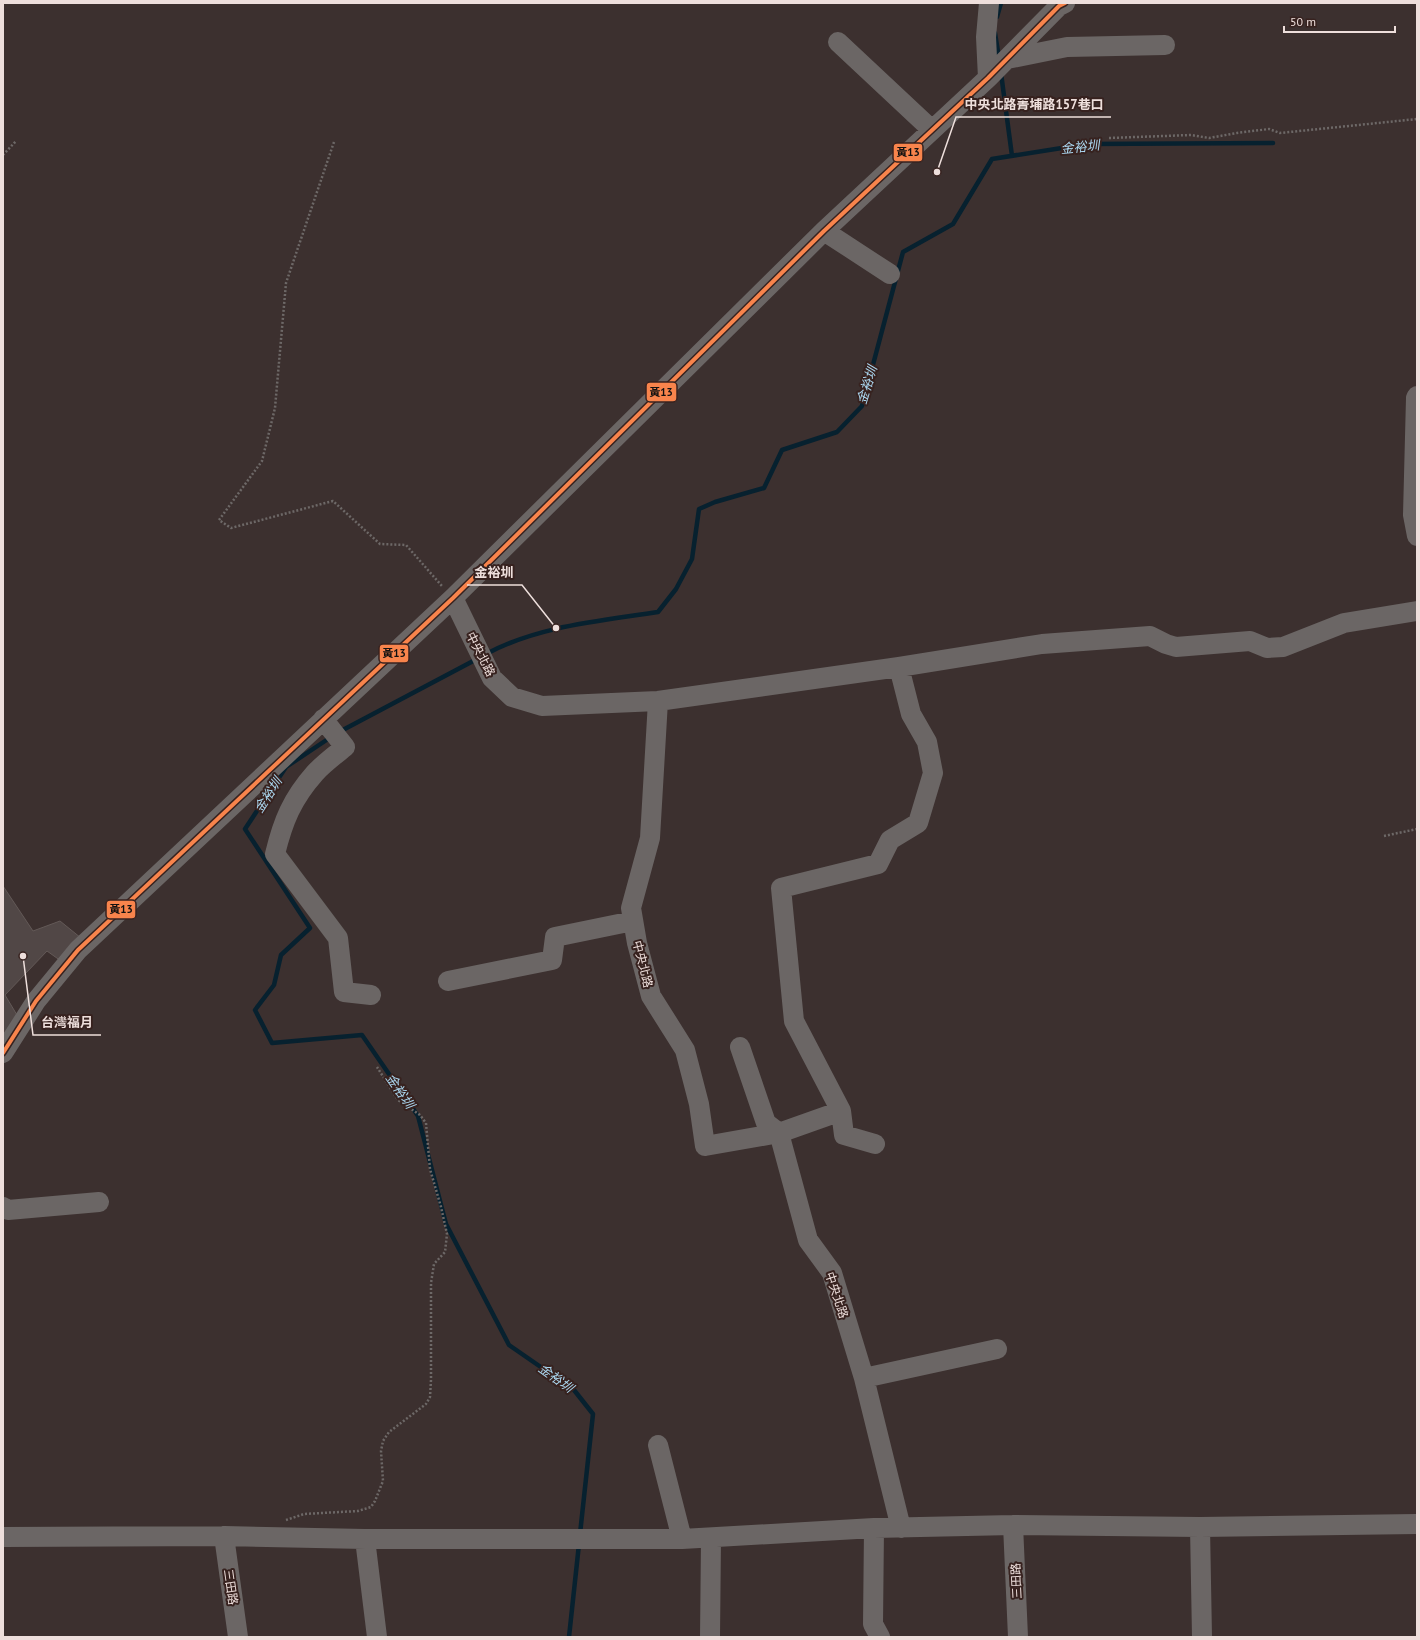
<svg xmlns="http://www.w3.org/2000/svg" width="1420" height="1640" font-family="'PT Sans','Noto Sans TC',sans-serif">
	<rect width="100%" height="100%" fill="#3c302f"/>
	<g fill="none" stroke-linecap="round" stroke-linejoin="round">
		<path stroke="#07212f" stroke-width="4.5" d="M997 17 1001 3
			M995 33 999 58
			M1001 73 1012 156
			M486 654C538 626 600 621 658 612L676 589 692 559 699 509 715 502 764 488 782 450 837 432 862 406 903 252 953 224 992 159 1087 144 1273 143
			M339 732 477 659
			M331 737 286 767 245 829 310 928 281 955 274 985 255 1010 272 1043 362 1035 418 1116 446 1224 509 1345 574 1390 593 1414 580 1534
			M569 1637 579 1544"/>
	</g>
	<path fill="#514746" stroke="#635957" d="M3 886 33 931 60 921 81 938 61 961 47 951 5 995 17 1015 3 1035Z"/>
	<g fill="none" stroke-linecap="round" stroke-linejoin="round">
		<path stroke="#6d6867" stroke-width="2.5" stroke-dasharray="2 2" stroke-linecap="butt" d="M1109 138 1191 135 1209 138 1237 133 1269 129 1280 133 1417 119
			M334 142 286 283 275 408 262 461 219 520 231 528 333 501 380 544 406 545 442 586
			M3 155 16 141
			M1384 836 1417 829
			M286 1520 304 1514 358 1511 371 1507 375 1501 383 1481 381 1451 383 1441 389 1432 426 1404 430 1397 431 1380V1283L434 1264 445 1252 447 1234 441 1207 430 1169 426 1123 420 1115 398 1100 377 1067"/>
		<path stroke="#6b6665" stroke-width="20" d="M838 42 932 130
			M1007 59 1067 47 1165 45
			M988 78 986 37 989 3
			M824 231 890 274
			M1417 396 1416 398 1413 515 1417 536
			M453 598 492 678 512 697 542 706 658 701 899 667 1042 644 1150 636 1166 644 1176 647 1250 641 1267 648 1283 647 1344 623 1417 611
			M658 701 650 838 631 908 637 943 651 996 685 1050 699 1104 705 1146 779 1133 808 1240 832 1273 864 1378 901 1528
			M323 719 345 747C335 755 323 764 315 773 292 799 283 821 275 854L338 938 344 992 371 995
			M448 981 552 960 555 937 633 921
			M740 1047 766 1123 779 1133 841 1111 794 1021 781 888 878 864 890 840 918 823 933 773 927 742 911 714 899 667
			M3 1053 36 1001 78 950 453 598 824 231 988 78 1059 6 1065 3
			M841 1111 844 1135 875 1144
			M3 1207 8 1210 99 1202
			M864 1378 997 1349
			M658 1445 682 1539
			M1013 1525 1018 1637
			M1200 1527 1202 1637
			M874 1528 873 1624 880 1637
			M224 1536 238 1637
			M3 1537 224 1536 365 1539H682L874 1528 1013 1525 1200 1527 1417 1524
			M365 1539 377 1637
			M710 1637 711 1538"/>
		<defs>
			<path id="bus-1" d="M3 1053 36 1001 78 950 453 598 824 231 988 78 1059 6 1065 3"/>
		</defs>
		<use href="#bus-1" stroke="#37221f" stroke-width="7"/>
		<use href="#bus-1" stroke="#f8844c" stroke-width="4"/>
	</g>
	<g text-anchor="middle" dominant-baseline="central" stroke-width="4" stroke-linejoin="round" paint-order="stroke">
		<g font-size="12" fill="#eedfdc" stroke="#37221f">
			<text transform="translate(481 654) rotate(63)">中央北路</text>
			<text transform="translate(643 964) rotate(76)">中央北路</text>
			<text transform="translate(837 1295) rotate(72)">中央北路</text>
			<text transform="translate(1016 1581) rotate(-93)">三田路</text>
			<text transform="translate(231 1587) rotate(82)">三田路</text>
		</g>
		<g font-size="13" font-style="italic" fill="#abd7f0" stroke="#37221f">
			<text transform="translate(1080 147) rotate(-6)">金裕圳</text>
			<text transform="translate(867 385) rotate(-73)">金裕圳</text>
			<text transform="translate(268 795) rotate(-57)">金裕圳</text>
			<text transform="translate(400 1091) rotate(55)">金裕圳</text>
			<text transform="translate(556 1378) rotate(36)">金裕圳</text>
		</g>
	</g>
	<path fill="none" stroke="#eedfdc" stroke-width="1.5" d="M937 172L956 117H1111M556 628L522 585H467M23 956L33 1035H101"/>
	<g fill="#eedfdc" stroke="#37221f" stroke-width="1.5">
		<circle cx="937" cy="172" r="4"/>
		<circle cx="556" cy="628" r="4"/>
		<circle cx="23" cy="956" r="4"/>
	</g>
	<g font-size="13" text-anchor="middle" font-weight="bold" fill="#eedfdc" stroke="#37221f" stroke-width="4" stroke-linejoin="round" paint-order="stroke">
		<text x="1034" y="109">中央北路菁埔路157巷口</text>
		<text x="494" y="577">金裕圳</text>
		<text x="67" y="1027">台灣福月</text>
	</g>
	<g stroke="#37221f" stroke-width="1.5">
		<rect x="893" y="143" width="30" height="19" rx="4" fill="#f8844c"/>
		<rect x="646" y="382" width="31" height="20" rx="4" fill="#f8844c"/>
		<rect x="379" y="644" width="30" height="19" rx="4" fill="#f8844c"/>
		<rect x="106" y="900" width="30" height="19" rx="4" fill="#f8844c"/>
	</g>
	<g font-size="11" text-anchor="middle" font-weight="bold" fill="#111">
		<text x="908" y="156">黃13</text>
		<text x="661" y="396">黃13</text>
		<text x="394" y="657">黃13</text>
		<text x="121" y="913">黃13</text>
	</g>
	<rect width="1420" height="1640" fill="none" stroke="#eedfdc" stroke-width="8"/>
	<path d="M1284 26v6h111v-6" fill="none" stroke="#eedfdc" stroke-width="2"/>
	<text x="1290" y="26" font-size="12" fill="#eedfdc" stroke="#37221f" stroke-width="3" paint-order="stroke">50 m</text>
</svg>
